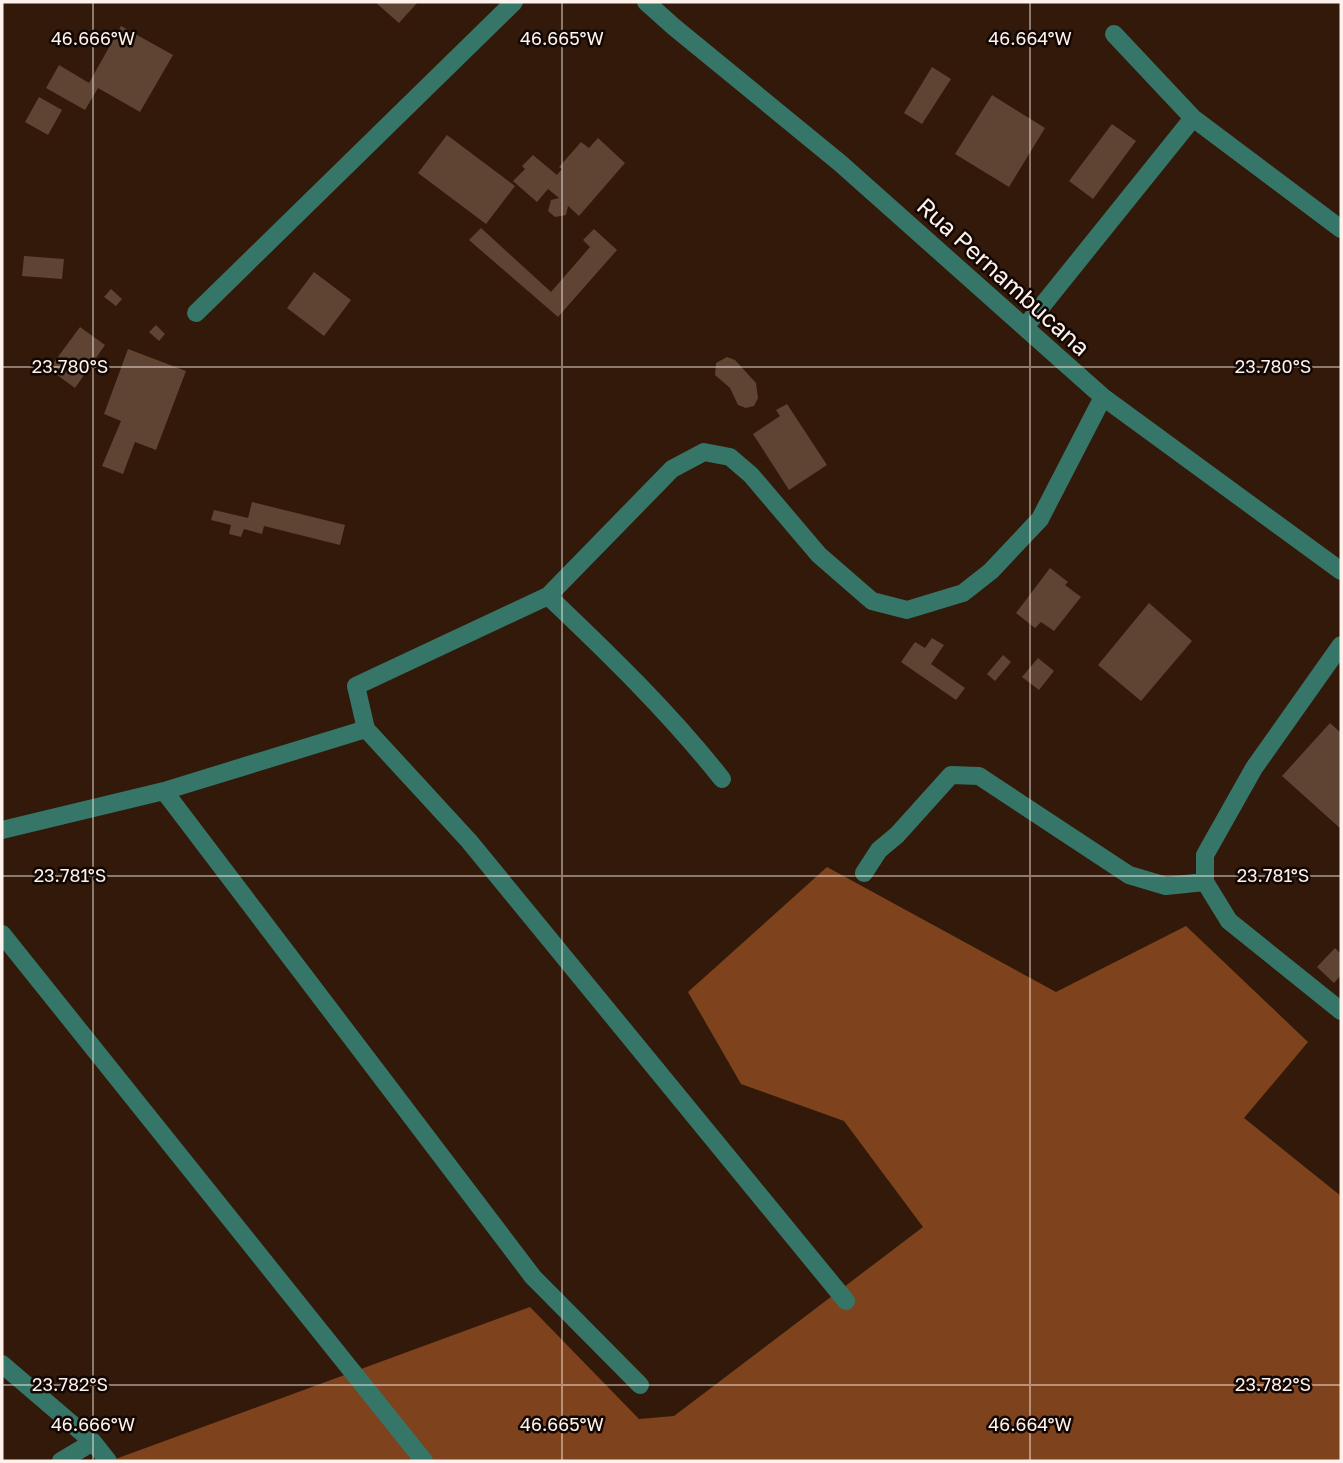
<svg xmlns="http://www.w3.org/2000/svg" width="1343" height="1463" font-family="'Golos Text',sans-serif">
	<rect width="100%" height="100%" fill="#321909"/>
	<path fill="#7e431c" d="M827 867 1056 992 1186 926 1308 1042 1244 1118 1341 1196V1461H110L530 1307 639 1419 674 1416 923 1227 844 1121 741 1084 688 992Z"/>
	<path fill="#604433" d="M375 2H418L399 23Z
		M121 26 173 55 140 112 98 88 85 110 46 88 59 65 89 83Z
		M932 67 951 79 922 124 904 113Z
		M992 95 1045 128 1009 187 955 154Z
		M39 97 62 110 48 135 25 122Z
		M1112 124 1136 141 1093 199 1069 181Z
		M447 135 515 186 486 224 418 173Z
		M598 138 625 163 579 216 568 206 566 215 555 217 548 211 551 200 559 198 548 189 537 202 513 181 525 169 522 166 533 155 557 175 562 169 559 167 581 142 589 148Z
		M481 228 551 292 590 247 583 240 594 229 617 250 558 317 469 240Z
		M24 256 64 259 62 279 22 276Z
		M314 272 351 300 324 336 287 308Z
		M111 289 122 299 116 306 104 297Z
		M156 325 165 334 159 341 149 332Z
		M80 327 105 345 75 388 49 369Z
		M128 349 186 371 156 450 135 442 123 474 102 466 121 421 104 414Z
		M727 357 735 360 756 383 758 398 754 406 746 408 738 405 730 388 715 375 716 363Z
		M787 404 827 465 789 490 753 434 780 416 776 410Z
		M252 502 345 525 340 545 264 526 262 534 244 529 241 537 229 534 231 525 211 520 214 510 248 518Z
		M1050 568 1068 582 1065 585 1081 597 1054 631 1041 622 1035 628 1016 613Z
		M1149 603 1192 641 1141 701 1098 665Z
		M932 638 944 645 931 664 965 688 956 700 901 662 915 642 925 648Z
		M1003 655 1011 662 995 681 987 674Z
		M1038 658 1054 671 1039 690 1022 677Z
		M1330 723 1341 733V829L1282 776Z
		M1335 948 1341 954V975L1334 983 1317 967Z"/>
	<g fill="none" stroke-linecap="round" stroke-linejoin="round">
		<path stroke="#357669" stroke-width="18" d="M646 2 674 27 840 163 1103 397 1341 571
			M1114 34 1193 118 1341 229
			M196 313 514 2
			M1025 327 1193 118
			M548 596C609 654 669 712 722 779
			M1341 645 1254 768 1205 855V882L1229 921 1341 1011
			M164 791 533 1277 640 1385
			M2 830 164 791 366 729
			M864 873 879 850 897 835 951 775 979 776 1129 875 1166 886 1205 882
			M2 934 424 1461
			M846 1301 469 841 366 729 356 686 548 596 672 469 704 452 730 457 751 475 819 555 872 601 907 610 963 593 991 571 1040 519 1103 397
			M2 1364 93 1442 108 1461
			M61 1461 93 1442"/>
	</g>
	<path fill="none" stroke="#fdf2ec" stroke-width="2" stroke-opacity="0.45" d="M93 2V1461M562 2V1461M1030 2V1461M2 367H1341M2 876H1341M2 1385H1341"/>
	<g text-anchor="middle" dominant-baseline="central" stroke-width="5" stroke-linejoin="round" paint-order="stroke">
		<g font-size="24" fill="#fdf2ec" stroke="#120703">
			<text transform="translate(1004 276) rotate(42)">Rua Pernambucana</text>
		</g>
	</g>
	<g font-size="18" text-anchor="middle" fill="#fdf2ec" stroke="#120703" stroke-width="5" stroke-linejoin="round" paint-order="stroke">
		<text x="93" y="45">46.666°W</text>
		<text x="562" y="45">46.665°W</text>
		<text x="1030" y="45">46.664°W</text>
		<text x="70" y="373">23.780°S</text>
		<text x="1273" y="373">23.780°S</text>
		<text x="70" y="882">23.781°S</text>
		<text x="1273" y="882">23.781°S</text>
		<text x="70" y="1391">23.782°S</text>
		<text x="1273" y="1391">23.782°S</text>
		<text x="93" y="1431">46.666°W</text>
		<text x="562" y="1431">46.665°W</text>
		<text x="1030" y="1431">46.664°W</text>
	</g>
	<rect width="1343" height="1463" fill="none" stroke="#fdf2ec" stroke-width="7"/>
</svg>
